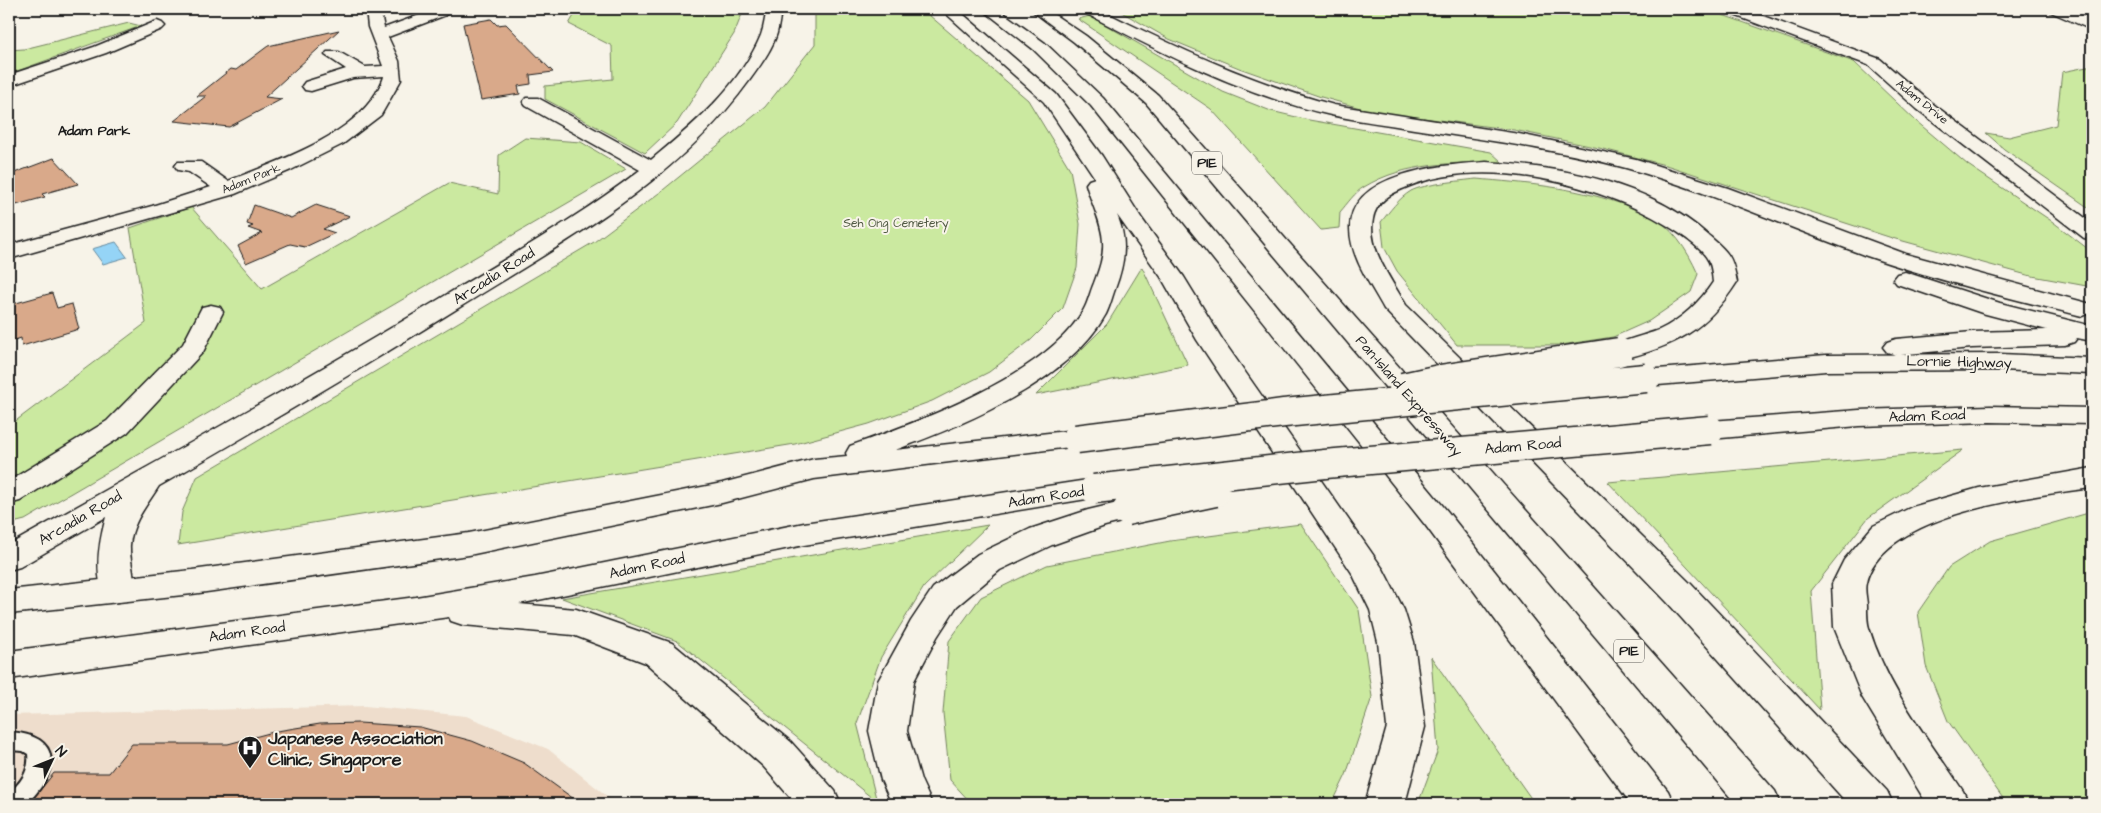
<svg xmlns="http://www.w3.org/2000/svg" width="2101" height="813" font-family="'Architects Daughter',sans-serif">
	<rect width="100%" height="100%" fill="#f7f3e8"/>
	<filter id="ink" filterUnits="userSpaceOnUse"><feTurbulence type="fractalNoise" baseFrequency=".02" numOctaves="2"/><feDisplacementMap in="SourceGraphic" scale="10" xChannelSelector="R" yChannelSelector="G"/><feConvolveMatrix kernelMatrix="1 2 1 2 8 2 1 2 1" color-interpolation-filters="sRGB"/></filter>
	<g filter="url(#ink)">
		<path fill="#edc" d="M365 706 466 716 548 749 617 804H9V715Z"/>
		<path fill="#cbe9a0" stroke="#74825e" d="M578 9H744L734 34 677 123 645 153 545 99V86L613 79 612 46 569 24Z
			M815 9H922L1028 100 1070 169 1080 224 1077 268 1063 308 1031 340 989 372 932 401 869 424 795 444 178 545 182 512 197 477 594 242 663 190 765 107 815 44Z
			M1116 9H1706L1854 62 1916 121 1968 165 2053 222 2092 252V287L2027 275 1892 238 1669 166 1599 148 1514 130 1371 111 1321 97 1239 68 1169 39Z
			M1090 16 1223 92 1271 111 1309 120 1491 152 1502 162C1456 163 1405 162 1364 187 1355 192 1347 204 1340 212L1339 228 1321 230 1211 109 1078 19Z
			M129 23 141 26 9 74V50L24 49Z
			M2092 66V210L2004 149 1986 133 2009 137 2056 125 2062 72Z
			M525 138 581 142 626 169 25 520 9 524V426L146 323 130 228 191 207 262 289 449 183 498 194 499 155Z
			M1476 179C1525 183 1572 187 1619 203 1628 206 1640 208 1648 213 1672 227 1687 249 1698 274L1691 292 1649 321 1613 337 1561 345H1457L1397 271 1384 247 1381 222C1390 211 1398 199 1411 191 1424 184 1460 181 1476 179Z
			M1142 267 1188 365 1036 395 1107 324Z
			M1963 450 1868 518 1811 591 1820 710 1608 482Z
			M2092 512V804H2007L1948 721 1926 666 1918 612 1949 567 1990 541Z
			M1301 524 1359 610 1372 697 1346 775 1332 804H972L950 780 943 713 949 641 981 597 1047 565 1170 541Z
			M988 525 924 587 881 657 857 723 877 802 677 641 562 598Z
			M1431 657 1535 804H1418L1438 750Z"/>
		<path fill="#95d4f6" stroke="#658a9f" d="M116 242 127 257 103 264 92 249Z"/>
		<path fill="#d9a98a" stroke="#1c1c1c" d="M491 19 497 25 506 24 553 72 530 75 531 84 518 86 520 94 481 100 463 24Z
			M339 30 265 97 282 99 229 127 174 121 206 96H197L231 69 236 70 268 46Z
			M54 158 78 184 42 194 45 197 9 207V175Z
			M254 205 291 218 316 205 350 216 323 229 335 233 305 247 290 244 246 263 238 246 262 233 248 228 253 226 247 224Z
			M52 293 57 308 72 304 79 329 22 346 21 338 9 342V305Z
			M359 723 420 727 472 741 524 763 581 804H29L54 773H109L132 744H228L277 731 320 724Z"/>
		<g fill="none" stroke-linecap="round" stroke-linejoin="round">
			<defs>
				<path id="lane" d="M9 732C64 735 59 773 26 804H9V793C21 782 30 771 28 754L23 751 9 750Z"/>
				<path id="street" d="M366 9H380L384 28 436 9H446L448 12 446 15 388 37 399 61 401 80 381 115 343 144 291 170 235 194 9 259V245L152 206 211 187 189 172 178 170 175 166 178 162H201L228 181C276 162 349 138 376 93 379 87 383 82 384 76L353 78 311 91 305 90 302 86 305 82 346 69 325 55 327 52H339L365 67 383 66 368 27Z
					M767 9H781C780 17 779 25 777 33 772 50 759 67 749 81 676 182 563 243 460 307 361 369 260 428 159 486 147 505 132 522 130 545 129 564 139 582 130 599L118 602 106 599C93 575 99 542 106 517L20 567 9 570V545C155 462 303 382 446 295 512 255 579 217 640 170L526 106 523 102 526 98H538L651 160C692 126 740 86 761 35 764 27 765 17 767 9Z
					M1724 9H1744L1880 59 1929 101 2092 223V240L2084 238 1917 109 1868 65 1726 12Z
					M2049 9H2068L2092 19V30L2051 12Z
					M157 21 162 23 165 26 162 29 106 53 9 86V75L94 47Z
					M211 305 220 307 223 312 203 352 127 433 20 501 9 504V481L107 421 183 344 202 307Z"/>
				<path id="highway" d="M941 9H957L1056 94 1102 156 1142 219 1184 277 1222 339 1383 569 1404 610 1414 642 1425 727 1405 804H1365L1387 727 1378 642 1370 610 1352 573 1197 340 1161 277 1117 215C1128 241 1125 262 1115 289 1112 297 1110 306 1106 314 1069 381 964 425 895 450L1076 430 1086 433 1090 439 1086 445 814 479 722 503 469 555 192 594 9 614V590L192 570 469 533 722 483 814 459 847 456 846 453 850 446C918 422 1045 376 1083 311 1088 303 1090 292 1094 283 1099 270 1104 256 1103 242 1102 222 1091 203 1086 184L1089 180 1095 178 1044 102Z
					M982 9H998L1045 43 1103 98 1448 512 1668 791 1674 804H1631L1426 526 1091 106 1033 49Z
					M1030 9H1046L1086 36 1158 95 1775 791 1781 804H1736L1146 103 1074 42Z
					M1081 9H1099C1175 47 1252 83 1334 105L1519 134 1636 159 1728 188 1906 254 2091 304 2092 312 2082 316C2009 298 1935 280 1864 255 1784 226 1708 191 1626 168 1557 149 1485 140 1414 129 1386 124 1358 121 1331 115 1243 95 1162 53 1083 12Z
					M1486 162C1562 167 1648 182 1708 235 1715 241 1724 248 1729 256 1734 264 1735 273 1737 282 1705 332 1675 346 1619 360L1610 357 1606 352C1614 341 1645 336 1659 330 1682 319 1699 303 1713 282 1712 275 1712 266 1708 260 1702 248 1679 233 1668 226 1600 184 1485 155 1407 187 1392 193 1376 201 1373 219 1367 248 1392 281 1406 305L1691 584 1887 791 1893 804H1848L1667 602 1384 309C1371 285 1350 257 1350 228 1350 171 1445 165 1486 162Z
					M1905 272 2000 303 2092 326V341L2077 338 2074 342 2065 345 1972 348 1896 355 1887 352 1883 347 1887 342 1896 339 1972 332 2047 330 1982 313 1897 284 1893 279 1897 274Z
					M2000 354 2092 358V374L2000 370 1826 371 1646 386 1637 384 1633 378 1637 372 1646 370 1826 355Z
					M1990 406 2092 408V424L1990 422 1859 426 1710 439 1700 436 1696 430 1700 424 1710 421 1859 410Z
					M2092 468V488C2033 496 1882 513 1866 583 1864 590 1867 599 1867 606 1867 613 1867 622 1869 628 1887 688 1929 740 1963 791L1969 804H1927L1862 697 1834 627 1832 584 1844 560 1873 526 1912 507 1979 488Z
					M1094 479 1105 482 1109 489 1105 496 804 545 519 604 576 609 672 643 791 742 835 791 841 804H796L763 766 646 663 573 635 463 625 451 621 449 617 9 679V651L416 597 535 577 804 523Z
					M1126 501 1137 504 1141 511 1137 518 1105 526 1052 545 1000 570 957 606 937 637 914 681 907 731 921 780 932 804H892L881 780 869 731 878 681 911 621 933 588 978 554 1030 529 1088 510Z"/>
			</defs>
			<use href="#lane" stroke="#1c1c1c" stroke-width="4"/>
			<use href="#street" stroke="#1c1c1c" stroke-width="3"/>
			<use href="#highway" stroke="#1c1c1c" stroke-width="3"/>
			<use href="#lane" fill="#f7f3e8" fill-rule="evenodd"/>
			<use href="#street" fill="#f7f3e8" fill-rule="evenodd"/>
			<use href="#highway" fill="#f7f3e8" fill-rule="evenodd"/>
			<defs>
				<path id="highway-bridge" d="M1403 387 1440 379 1619 352
					M1076 439 1284 413 1646 378
					M1094 489 1325 464 1710 430
					M1126 511 1215 492"/>
			</defs>
			<use href="#highway-bridge" stroke="#1c1c1c" stroke-width="31" stroke-linecap="butt"/>
			<use href="#highway-bridge" stroke="#f7f3e8" stroke-width="28"/>
		</g>
	</g>
	<defs>
		<symbol id="hospital-pin" viewBox="-11 -11 22 30"><path d="M0 17L-7.5 6A9.5 9.5 0 1 1 7.5 6Z" fill="#1c1c1c" stroke="#f7f3e8"/><path d="M-5-5h3v3.5h4V-5h3V5h-3V1.5h-4V5h-3Z" fill="#fff"/></symbol>
	</defs>
	<g fill-rule="evenodd">
		<use href="#hospital-pin" x="236" y="734" width="28" height="38"/>
	</g>
	<g text-anchor="middle" dominant-baseline="central" stroke-width="4" stroke-linejoin="round" paint-order="stroke">
		<g font-size="12" fill="#1c1c1c" stroke="#f7f3e8">
			<text transform="translate(1922 102) rotate(39)">Adam Drive</text>
			<text transform="translate(251 179) rotate(-22)">Adam Park</text>
		</g>
		<g font-size="12" fill="#515a44" stroke="#f7f3e8">
			<text x="896" y="223">Seh Ong Cemetery</text>
		</g>
		<g font-size="14" font-weight="bold" fill="#1c1c1c" stroke="#f7f3e8">
			<text x="94" y="131">Adam Park</text>
		</g>
		<g fill="#f7f3e8" stroke="#5e5c59" stroke-width="1">
			<rect x="1192" y="151.5" width="30" height="23" rx="4"/>
			<rect x="1614" y="639.5" width="30" height="23" rx="4"/>
		</g>
		<g font-size="14" font-weight="bold" fill="#1c1c1c">
			<text x="1207" y="163">PIE</text>
			<text x="1629" y="651">PIE</text>
		</g>
		<g font-size="15" fill="#1c1c1c" stroke="#f7f3e8">
			<text transform="translate(494 276) rotate(-32)">Arcadia Road</text>
			<text transform="translate(1959 362) rotate(1)">Lornie Highway</text>
			<text transform="translate(1409 396) rotate(49)">Pan-Island Expressway</text>
			<text transform="translate(1927 416) rotate(-2)">Adam Road</text>
			<text transform="translate(1523 446) rotate(-5)">Adam Road</text>
			<text transform="translate(1046 497) rotate(-9)">Adam Road</text>
			<text transform="translate(80 518) rotate(-30)">Arcadia Road</text>
			<text transform="translate(647 566) rotate(-12)">Adam Road</text>
			<text transform="translate(247 632) rotate(-8)">Adam Road</text>
		</g>
		<g font-size="18" font-weight="bold" fill="#1c1c1c" stroke="#f7f3e8" text-anchor="start">
			<text x="268" y="738">Japanese Association<tspan x="268" dy="21">Clinic, Singapore</tspan></text>
		</g>
	</g>
	<rect width="2101" height="813" fill="none" stroke="#f7f3e8" stroke-width="30"/>
	<rect x="15" y="15" width="2071" height="783" fill="none" stroke="#1c1c1c" stroke-width="2" filter="url(#ink)"/>
	<g transform="translate(52 760) rotate(47)" stroke="#f7f3e8" stroke-width="4" paint-order="stroke">
	<path d="M0-4L9 19L0 12L-9 19Z" fill="#1c1c1c"/>
	<text y="-8" font-size="14" font-weight="bold" text-anchor="middle" fill="#1c1c1c">N</text>
	</g>
</svg>
